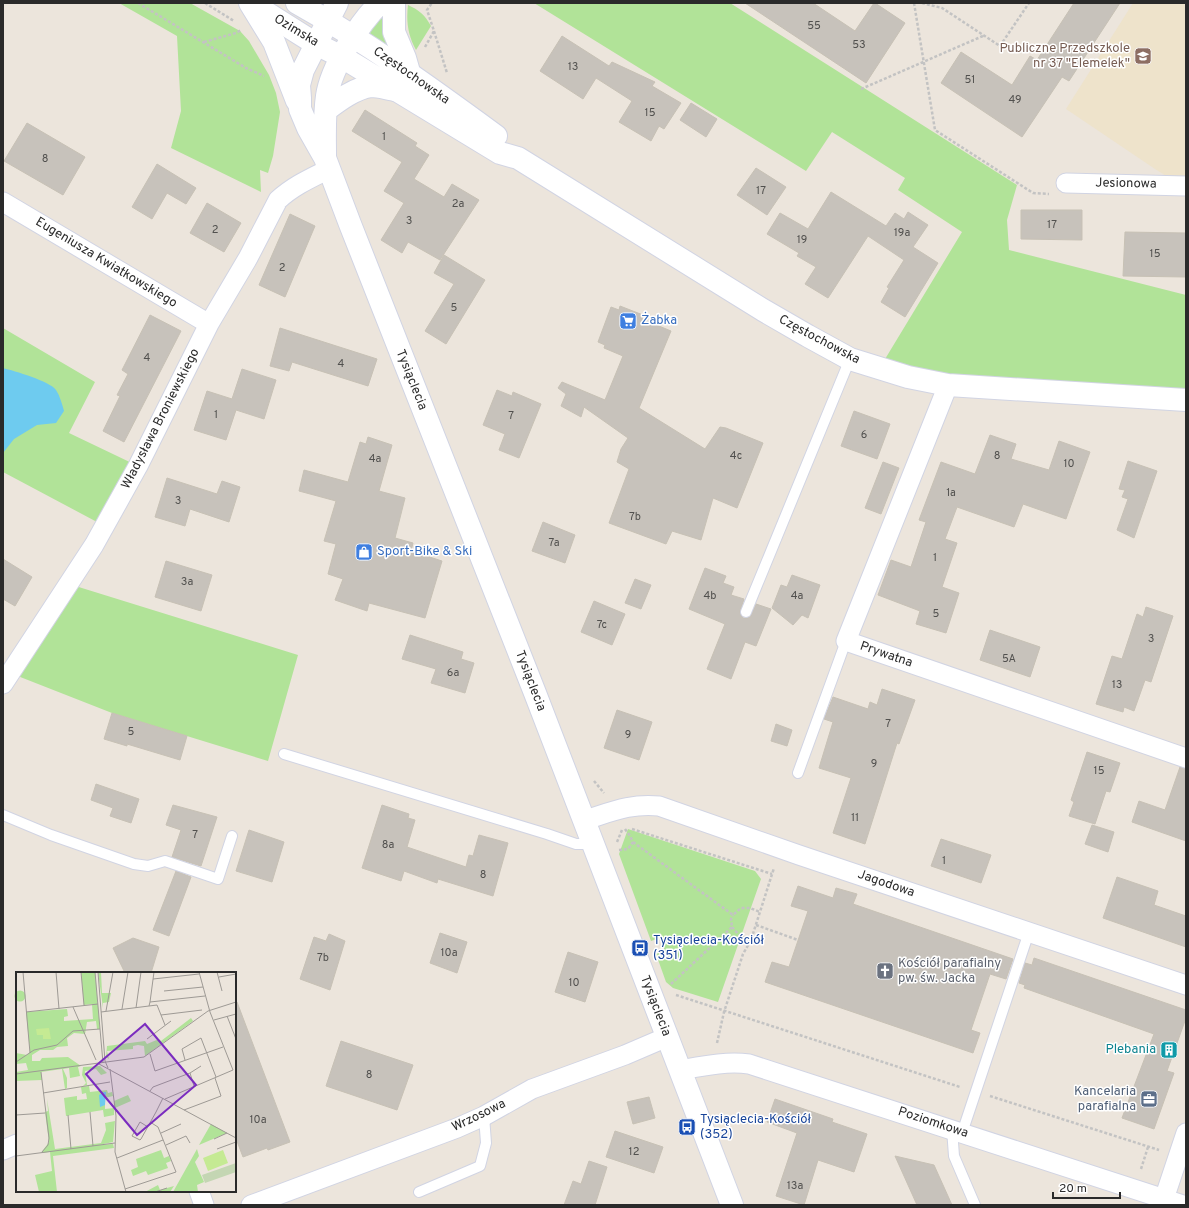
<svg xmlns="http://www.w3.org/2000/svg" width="1189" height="1208" font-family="Overpass,sans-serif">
	<rect width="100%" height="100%" fill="#ece5dc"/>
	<path fill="#eee3cb" d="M1133 3H1186V186L1181 185 1155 169 1066 109Z"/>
	<path fill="#b1e398" d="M119 3H190L240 31 249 41 269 75 276 93 280 112 273 156 268 173 260 170 261 192 171 148 181 111 177 36Z
		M534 3H730L1017 185 1007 220 1009 250 1186 295V400L879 369 962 232 898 190 905 178 832 132 806 171Z
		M408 5C419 10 425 15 431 26L416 50C408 35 406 22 408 5Z
		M382 12 384 13 392 53 367 38Z
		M3 328 95 382 69 433 138 466 97 522 3 472Z
		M69 584 298 655 268 761 112 713 10 673Z
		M628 829 755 871 761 879 718 1002 673 988 666 982 656 954 665 951 660 938 651 941 619 854Z"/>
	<path fill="#6ecbef" d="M3 368C14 371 50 381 56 390 60 396 62 404 64 411L56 423 37 425 14 439 3 453Z"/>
	<path fill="#c7c2bb" stroke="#c7c1b5" d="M745 3H813L855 31 874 3H875L905 23 866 83Z
		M1074 3H1120L1069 81 1062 77 1022 137 941 83 961 52 1012 85 1030 56 1037 60Z
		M562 36 609 66 612 62 655 82 652 86 681 103 664 129 659 126 651 141 619 122 632 101 596 78 583 99 540 71Z
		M691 103 717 119 706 137 680 120Z
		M365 110 417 143 415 146 429 155 414 179 444 197 452 184 479 200 440 260 408 242 402 253 381 240 404 203 384 191 402 162 352 131Z
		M27 123 85 157 63 195 4 161Z
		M157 164 196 188 186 204 167 193 152 219 132 207Z
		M756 168 786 187 767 215 737 195Z
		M831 192 886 226 895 213 904 219 908 212 928 225 913 247 938 263 905 317 881 302 889 288 887 287 904 260 868 236 828 298 805 284 816 267 797 256 799 253 767 234 780 213 808 229Z
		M207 203 241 223 224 252 190 233Z
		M1021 210H1082V240L1021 239Z
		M290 214 315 226 285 297 259 285Z
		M1125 232 1186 233V277L1123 276Z
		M444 255 485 280 446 344 425 331 454 284 434 273Z
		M620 306 643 315 642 319 671 331 639 408 705 449 720 427 726 428 763 443 737 508 713 498 701 540 672 531 666 544 609 523 629 469 617 462 621 449 628 438 584 407 581 417 561 406 566 394 558 388 562 382 605 400 623 356 604 348 605 345 598 342 611 307 619 310Z
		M150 315 181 331 124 442 103 431 120 396 117 395 128 374 122 370Z
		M280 328 377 359 368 386 292 362 289 371 270 366Z
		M242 369 276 380 264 419 236 410 226 440 194 430 207 391 232 399Z
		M497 390 512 396 513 392 541 404 519 458 499 450 505 434 483 425Z
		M854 411 890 424 877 459 841 446Z
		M990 435 1016 444 1011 459 1049 470 1059 441 1090 452 1066 519 1023 504 1014 527 957 507 945 539 957 543 942 587 959 593 946 633 916 624 920 611 878 595 891 560 911 567 926 522 919 520 941 462 975 474Z
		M368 437 392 445 379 491 405 498 395 538 413 543 411 551 442 561 425 618 369 603 367 611 335 600 343 579 328 574 336 544 324 541 336 501 299 491 304 470 348 482 360 442 366 444Z
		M1128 461 1157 471 1134 538 1117 530 1128 499 1122 497 1125 490 1119 489Z
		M883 462 899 468 881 514 865 508Z
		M167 478 217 494 222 481 240 487 229 522 190 509 185 526 155 517Z
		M543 522 575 535 565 563 532 551Z
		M3 559 32 577 15 606 3 599Z
		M166 561 212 575 201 611 155 597Z
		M705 568 726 576 723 583 734 587 731 595 744 599 740 612 743 618H747L750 617 756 604 771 609 756 646 745 642 731 679 707 669 725 624 689 609Z
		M792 575 820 585 808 618 802 615 793 625 772 608 781 585 787 587Z
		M635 579 651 585 641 609 625 603Z
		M594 601 625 614 612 645 581 632Z
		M1146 607 1173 616 1151 682 1145 680 1134 711 1124 707 1123 712 1096 704 1112 656 1122 659 1137 614 1143 617Z
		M990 630 1040 647 1030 677 980 660Z
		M410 635 463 652 461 659 474 663 465 693 431 683 436 669 402 659Z
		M882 689 915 700 899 744 897 743 865 844 833 833 851 778 819 768 833 722 824 719 833 697 868 709 870 702 877 705Z
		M617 710 652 722 639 760 604 748Z
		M112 713 187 736 180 760 127 744V746L104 739Z
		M776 724 792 730 787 746 771 741Z
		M1087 752 1120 763 1110 792 1106 791 1095 824 1069 816 1074 802 1071 800Z
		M1180 767 1186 769V841L1132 822 1139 801 1165 810Z
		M96 784 139 799 131 823 110 816 113 808 91 800Z
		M173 805 217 817 201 866 172 857 181 830 166 825Z
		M382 805 409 814 408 818 415 820 407 847 466 867 469 855 473 856 479 835 508 843 493 896 438 879 437 883 404 871 401 881 362 868Z
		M1092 825 1114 832 1108 852 1085 844Z
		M249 830 284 842 272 882 236 871Z
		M941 839 991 855 981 883 931 866Z
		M176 871 191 877 169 936 153 930Z
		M1117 877 1158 891 1154 905 1186 916V947L1103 918Z
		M798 886 833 898 836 888 857 894 853 904 1013 959 1006 979 990 974 971 1030 980 1033 973 1053 765 982 772 962 789 967 808 911 791 906Z
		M440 933 467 942 457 973 430 963Z
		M329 934 345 941 330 990 300 979 314 937 326 941Z
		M133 938 159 947 151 973H125L113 948Z
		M568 952 598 962 585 1002 555 992Z
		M1034 958 1186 1010V1018L1167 1071 1174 1073 1154 1129 1122 1118 1154 1034 1024 988 1025 985 1019 983 1025 963 1032 965Z
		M235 1002H237L290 1142 268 1150 267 1148 243 1157 235 1136Z
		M341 1041 413 1065 397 1110 326 1086Z
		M649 1097 655 1118 633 1124 627 1102Z
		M775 1099 833 1119 832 1122 867 1134 854 1172 818 1160 804 1205 776 1196 797 1133 767 1122Z
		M615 1131 663 1147 654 1173 606 1157Z
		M895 1156 934 1165 952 1205H917Z
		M589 1161 607 1167 595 1205H564L573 1181 581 1184Z"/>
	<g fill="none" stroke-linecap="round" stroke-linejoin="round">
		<defs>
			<path id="service" d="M746 612 850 359
				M284 754 547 834 576 844H594
				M798 773 846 641
				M3 815 51 835 134 864 148 866 165 861 218 879 232 836
				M952 1129 954 1156 975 1205
				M962 1133 1029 932
				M419 1192 480 1166 486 1143 484 1116"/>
			<path id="minor" d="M1066 183 1186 186
				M3 202 209 324
				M948 385 846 641 1186 758
				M3 684 94 545 138 466 209 324 248 258 278 200C293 186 311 178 329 169
				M585 820C611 812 631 803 659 806L799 855 1186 985
				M680 1070C703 1066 726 1061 749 1064L1183 1205
				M3 1150 17 1144
				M199 1191 204 1205
				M1164 1199 1186 1133
				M251 1205 457 1128 484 1116 532 1089 625 1055 667 1037"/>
			<path id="tertiary" d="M250 3 274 42 297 101
				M337 3 303 70 299 85 300 98V109L308 128 325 158 350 224 535 693 732 1205
				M394 3V32L405 58 409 72
				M326 110C338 101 355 88 371 86 379 86 388 89 396 90
				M325 155C325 136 324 116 327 96 331 68 359 23 380 3"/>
			<path id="secondary" d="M251 3 316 44 342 57 500 153 518 158 763 310 808 336 850 359 908 377 948 385 1186 400
				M297 3C367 42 432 89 496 136"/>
		</defs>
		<use href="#service" stroke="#d1d4e3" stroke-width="12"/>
		<use href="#minor" stroke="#d1d4e3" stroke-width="21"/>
		<use href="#tertiary" stroke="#d1d4e3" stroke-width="24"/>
		<use href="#secondary" stroke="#d1d4e3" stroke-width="24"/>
		<path stroke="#c3c3c3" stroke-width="2.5" stroke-dasharray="3 2" stroke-linecap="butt" d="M138 3 246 68 264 76
			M205 3 234 21
			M914 3 935 130 1033 193 1049 194
			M922 3 942 8 1000 46 1029 3
			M434 31 447 73
			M204 42 236 33 241 30
			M425 47 434 31 427 10 432 3
			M861 89 983 36
			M594 781 604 793
			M632 829 772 874
			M617 842 622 830
			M633 842 733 915 741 908H750L760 912
			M619 850 628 849 633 842 630 836 625 829
			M756 925 798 940
			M732 927 740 936 751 940
			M671 984 732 927 731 919 733 915
			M676 995 960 1087
			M717 1043 724 1012 743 954 751 940 774 868
			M990 1096 1159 1150
			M1141 1169 1148 1147"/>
		<use href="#service" stroke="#fff" stroke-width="10"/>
		<use href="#minor" stroke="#fff" stroke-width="19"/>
		<use href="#tertiary" stroke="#fff" stroke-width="22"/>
		<use href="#secondary" stroke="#fff" stroke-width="22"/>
	</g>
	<defs>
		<symbol id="school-square" viewBox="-11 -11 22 22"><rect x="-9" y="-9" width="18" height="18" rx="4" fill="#8d6e63" stroke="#fff"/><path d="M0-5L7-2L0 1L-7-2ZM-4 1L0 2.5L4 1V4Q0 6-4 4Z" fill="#fff"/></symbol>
		<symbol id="supermarket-square" viewBox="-11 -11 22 22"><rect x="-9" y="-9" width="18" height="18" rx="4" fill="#3f7fe0" stroke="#fff"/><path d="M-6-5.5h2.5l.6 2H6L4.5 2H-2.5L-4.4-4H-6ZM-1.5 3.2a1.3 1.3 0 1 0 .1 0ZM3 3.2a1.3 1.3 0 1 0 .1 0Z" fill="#fff"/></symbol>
		<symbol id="shop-square" viewBox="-11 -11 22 22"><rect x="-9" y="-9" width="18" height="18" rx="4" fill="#3f7fe0" stroke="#fff"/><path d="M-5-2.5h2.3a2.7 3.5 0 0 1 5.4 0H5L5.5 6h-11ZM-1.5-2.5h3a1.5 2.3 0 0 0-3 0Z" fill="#fff"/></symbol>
		<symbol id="bus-square" viewBox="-11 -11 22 22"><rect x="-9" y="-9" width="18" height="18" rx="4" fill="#1a4fb4" stroke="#fff"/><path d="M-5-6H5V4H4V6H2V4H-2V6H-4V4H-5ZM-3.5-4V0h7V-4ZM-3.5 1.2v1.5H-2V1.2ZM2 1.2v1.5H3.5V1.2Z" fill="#fff"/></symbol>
		<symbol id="church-square" viewBox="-11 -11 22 22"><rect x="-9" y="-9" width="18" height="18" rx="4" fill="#6b7280" stroke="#fff"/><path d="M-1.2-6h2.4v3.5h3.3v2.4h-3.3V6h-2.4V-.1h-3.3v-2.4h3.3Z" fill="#fff"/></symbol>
		<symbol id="building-square" viewBox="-11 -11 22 22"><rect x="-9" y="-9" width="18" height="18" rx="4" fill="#0f9aa8" stroke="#fff"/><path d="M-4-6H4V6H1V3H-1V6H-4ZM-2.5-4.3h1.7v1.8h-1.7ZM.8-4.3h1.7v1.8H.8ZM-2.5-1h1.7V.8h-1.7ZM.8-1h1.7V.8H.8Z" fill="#fff"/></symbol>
		<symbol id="office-square" viewBox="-11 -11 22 22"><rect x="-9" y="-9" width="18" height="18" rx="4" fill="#5c6f8a" stroke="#fff"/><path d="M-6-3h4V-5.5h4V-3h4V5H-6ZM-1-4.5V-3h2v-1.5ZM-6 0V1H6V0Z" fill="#fff"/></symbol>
	</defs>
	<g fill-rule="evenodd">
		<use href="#school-square" x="1133" y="46" width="20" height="20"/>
		<use href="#supermarket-square" x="618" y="311" width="20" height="20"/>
		<use href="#shop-square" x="354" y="542" width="20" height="20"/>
		<use href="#bus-square" x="630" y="938" width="20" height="20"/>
		<use href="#church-square" x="875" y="961" width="20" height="20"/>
		<use href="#building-square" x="1159" y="1040" width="20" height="20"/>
		<use href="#office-square" x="1139" y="1089" width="20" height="20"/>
		<use href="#bus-square" x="677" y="1117" width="20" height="20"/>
	</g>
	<g text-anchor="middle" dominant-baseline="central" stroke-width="3" stroke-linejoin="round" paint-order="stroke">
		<g font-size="11" fill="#51504e">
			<text x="814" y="26">55</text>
			<text x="859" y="45">53</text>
			<text x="573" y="67">13</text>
			<text x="970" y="80">51</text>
			<text x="1015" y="100">49</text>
			<text x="650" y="113">15</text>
			<text x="384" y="137">1</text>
			<text x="45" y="159">8</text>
			<text x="761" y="191">17</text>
			<text x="458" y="204">2a</text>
			<text x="409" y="221">3</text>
			<text x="1052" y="225">17</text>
			<text x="215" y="230">2</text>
			<text x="902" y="233">19a</text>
			<text x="802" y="240">19</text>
			<text x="1155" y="254">15</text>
			<text x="282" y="268">2</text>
			<text x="454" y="308">5</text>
			<text x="147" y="358">4</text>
			<text x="341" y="364">4</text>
			<text x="216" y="415">1</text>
			<text x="511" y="416">7</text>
			<text x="864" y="435">6</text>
			<text x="736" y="456">4c</text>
			<text x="997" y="456">8</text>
			<text x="375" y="459">4a</text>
			<text x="1069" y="464">10</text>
			<text x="951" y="493">1a</text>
			<text x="178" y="501">3</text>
			<text x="635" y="517">7b</text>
			<text x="554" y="543">7a</text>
			<text x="935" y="558">1</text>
			<text x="187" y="582">3a</text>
			<text x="710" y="596">4b</text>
			<text x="797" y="596">4a</text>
			<text x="936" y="614">5</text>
			<text x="602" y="625">7c</text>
			<text x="1151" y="639">3</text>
			<text x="1009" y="659">5A</text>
			<text x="453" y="673">6a</text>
			<text x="1117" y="685">13</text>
			<text x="888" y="724">7</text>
			<text x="131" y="732">5</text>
			<text x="628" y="735">9</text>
			<text x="874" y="764">9</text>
			<text x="1099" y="771">15</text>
			<text x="855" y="818">11</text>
			<text x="195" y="835">7</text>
			<text x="388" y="845">8a</text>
			<text x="944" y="861">1</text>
			<text x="483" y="875">8</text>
			<text x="449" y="953">10a</text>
			<text x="323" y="958">7b</text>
			<text x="574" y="983">10</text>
			<text x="369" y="1075">8</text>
			<text x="258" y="1120">10a</text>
			<text x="634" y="1152">12</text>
			<text x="795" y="1186">13a</text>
		</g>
		<g font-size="13" fill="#2a2a2a" stroke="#fff">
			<text transform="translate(296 31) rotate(31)">Ozimska</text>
			<text transform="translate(411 76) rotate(35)">Częstochowska</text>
			<text transform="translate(1126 184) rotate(1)">Jesionowa</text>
			<text transform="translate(106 263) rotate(31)">Eugeniusza Kwiatkowskiego</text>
			<text transform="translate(819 340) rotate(28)">Częstochowska</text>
			<text transform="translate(411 380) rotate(68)">Tysiąclecia</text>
			<text transform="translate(161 419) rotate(-63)">Władysława Broniewskiego</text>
			<text transform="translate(886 655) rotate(19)">Prywatna</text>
			<text transform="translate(530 681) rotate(69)">Tysiąclecia</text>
			<text transform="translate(886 884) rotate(19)">Jagodowa</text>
			<text transform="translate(655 1006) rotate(69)">Tysiąclecia</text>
			<text transform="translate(479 1116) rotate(-26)">Wrzosowa</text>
			<text transform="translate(933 1123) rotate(18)">Poziomkowa</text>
		</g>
		<g font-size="13" fill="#785e54" stroke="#fff" text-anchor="end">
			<text x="1130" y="49">Publiczne Przedszkole<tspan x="1130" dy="15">nr 37 "Elemelek"</tspan></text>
		</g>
		<g font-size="13" fill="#366cbe" stroke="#fff" text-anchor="start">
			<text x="641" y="321">Żabka</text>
			<text x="377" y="552">Sport-Bike &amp; Ski</text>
		</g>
		<g font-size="13" fill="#164399" stroke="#fff" text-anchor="start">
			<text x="653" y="941">Tysiąclecia-Kościół<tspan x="653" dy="15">(351)</tspan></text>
			<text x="700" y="1120">Tysiąclecia-Kościół<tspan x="700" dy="15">(352)</tspan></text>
		</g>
		<g font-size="13" fill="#5b616d" stroke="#fff" text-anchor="start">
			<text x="898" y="964">Kościół parafialny<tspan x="898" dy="15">pw. św. Jacka</tspan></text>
		</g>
		<g font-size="13" fill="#0d838f" stroke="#fff" text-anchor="end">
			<text x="1156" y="1050">Plebania</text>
		</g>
		<g font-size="13" fill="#4e5e75" stroke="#fff" text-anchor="end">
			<text x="1136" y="1092">Kancelaria<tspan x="1136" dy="15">parafialna</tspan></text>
		</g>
	</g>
	<g transform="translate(16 972)">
		<rect width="220" height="220" fill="#ece5dc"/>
		<path d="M65 0H79L84 57H81L80 49 71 50 69 62 58 61 51 66 52 74 41 75 37 78H24L16 83V89H24L26 86 52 85 65 94 62 95 64 104 54 106 53 96 47 97 51 106V116L49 117 46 97 25 100 26 108 0 109V100L12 98 10 91 0 92V81L11 83 14 80 10 40 51 37 52 44 48 45V49L77 47 76 32 68 33ZM82 0H85L86 21H95L93 30 87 31V36ZM-1.5 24a5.5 5.5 0 1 1 11 0a5.5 5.5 0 1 1-11 0ZM175 46 177 49 129 84 128 74 122 73 117 74V77L91 79 93 87 90 85 91 74 129 69 131 72 143 67 145 69ZM84 94 91 101 85 103 80 97 69 99 71 113 67 114 70 111 66 103 67 95ZM73 114 74 120 91 118 92 121 96 120 97 124 89 126V137L98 136V143L88 145 87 138 50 144 48 126 61 124V128L71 127 70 121 66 122 65 115ZM112 123 115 129 99 136 98 129ZM31 127 39 177 85 171 90 158 89 151 99 149 97 170 83 173 97 172 98 176 37 184 41 220H23L19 203 36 199 34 180 25 181 33 170 29 140 32 139ZM195 152 211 161 183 173ZM181 177 183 184 179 190 188 210 181 213 182 220H157ZM145 178 148 186 153 184 155 189 150 191 152 196 132 203 130 199 117 204 115 198 122 195 120 187ZM142 213 144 218 158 214 154 220H129Z" fill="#b1e398"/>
		<path d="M220 191V200L189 211 186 203Z" fill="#c4d6b3"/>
		<path d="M33 56 35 67H27V63H21L20 57ZM207 178 212 191 192 199 187 186Z" fill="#c5ea93"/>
		<path d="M88 120H90L89 133 84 135 83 123Z" fill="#6ecbef"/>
		<path fill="none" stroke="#9e9a95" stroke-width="1" d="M7 0 14 81M40 0 43 37M65 0 68 33M79 0 87 91M82 0 89 89 92 96M201 0 206 19M203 5 220 2M137 7 183 2M148 19 187 15M134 30 138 0M141 33 149 53M133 34 134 30 189 24M57 35 80 88M120 36 125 0M106 37 112 0M90 39 97 0M10 40 82 32M85 40 141 33M145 43 186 38M211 44 220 67M198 48 220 42M131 67 155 49M134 82 139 99 207 75M169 88 166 77 185 66 200 105M0 90 18 78 41 73 57 59 84 57M83 92 220 166M94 97 100 144 99 180 110 220M25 100 33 166 32 173 26 180M0 102 128 85 192 39 220 30M178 114 174 101 185 94M134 119 137 115 174 101M27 121 94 110M149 127 217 98 194 40 183 0M168 138 205 124 199 106M74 140 77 174M0 143 29 141M52 143 55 177M132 155 124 150 116 164 124 168 125 167 140 140 147 126M145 161 165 152M198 167 211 161M150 173 170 164 174 171M201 177 220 170M0 184 99 171M101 186 147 168M109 217 160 200 142 155 134 150M139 220 151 216"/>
		<path fill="#7b2cbf" fill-opacity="0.15" stroke="#7b2cbf" stroke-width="2" d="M129 52 180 113 121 163 70 102Z"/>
		<rect width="220" height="220" fill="none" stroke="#2a2a2a" stroke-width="2"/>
	</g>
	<rect width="1189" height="1208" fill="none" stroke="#2a2a2a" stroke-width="8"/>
	<path d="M1053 1192v6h67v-6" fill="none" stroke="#2a2a2a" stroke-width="2"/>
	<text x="1059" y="1192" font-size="12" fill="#2a2a2a" stroke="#ffffff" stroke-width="3" paint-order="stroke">20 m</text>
</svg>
